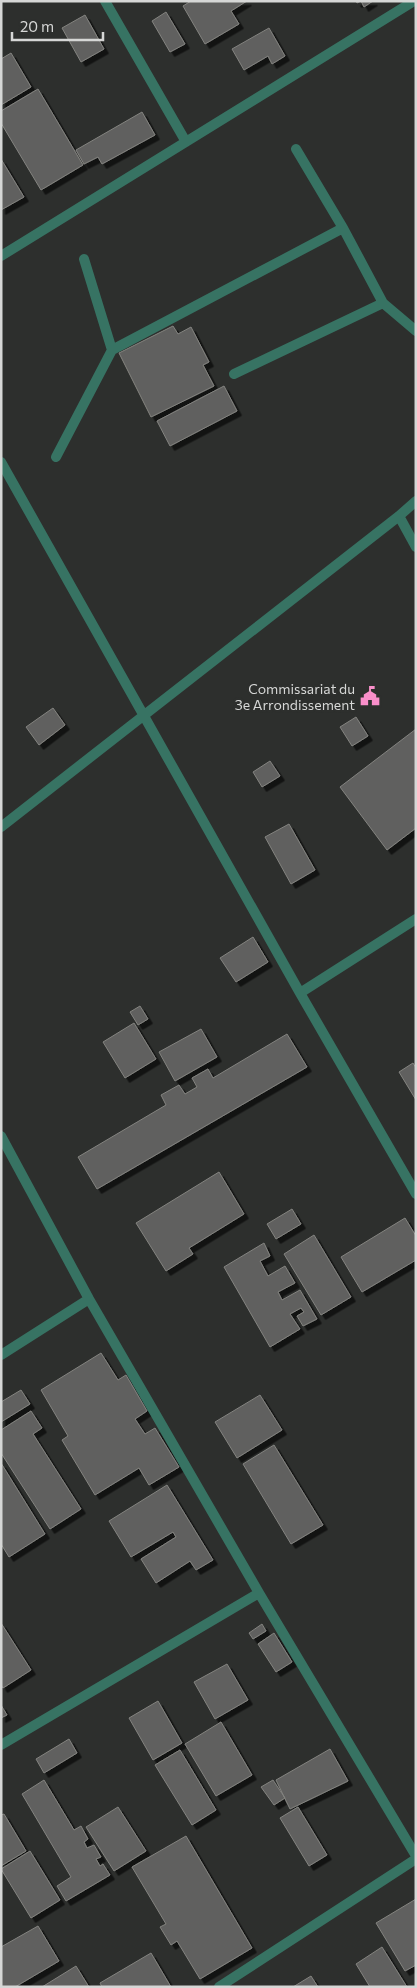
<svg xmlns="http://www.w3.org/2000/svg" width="417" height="1988" font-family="Commissioner,sans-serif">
	<defs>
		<filter id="shadow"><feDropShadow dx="4.5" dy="4.5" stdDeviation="0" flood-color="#0009"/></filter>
	</defs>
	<rect width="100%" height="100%" fill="#2d2f2d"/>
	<path fill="#61615e" stroke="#838380" filter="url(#shadow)" d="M191 1H247L231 11 239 24 205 44 183 6Z
		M356 1H373L364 7 361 1 357 3Z
		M166 12 185 44 170 52 152 21Z
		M85 15 104 49 81 62 62 28Z
		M269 28 285 56 272 64 268 56 244 70 232 49Z
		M11 53 31 87 1 105V59Z
		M38 89 83 165 41 190 1 123V111Z
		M142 112 155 135 102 164 98 157 84 164 76 150Z
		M1 159 24 197 1 210Z
		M173 326 178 334 191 327 209 362 203 365 214 386 151 417 119 353Z
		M224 386 237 411 170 446 157 421Z
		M53 708 65 725 39 745 26 727Z
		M356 717 368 736 352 746 340 727Z
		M416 729V828L387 850 340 787Z
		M270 761 280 776 262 787 253 772Z
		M289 824 315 870 291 884 265 837Z
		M253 937 268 962 236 982 220 958Z
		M140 1006 148 1019 138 1025 130 1012Z
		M134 1023 156 1059 125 1078 103 1042Z
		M201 1029 217 1057 175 1081 159 1052Z
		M287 1034 307 1067 97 1189 78 1157 166 1105 161 1095 179 1085 185 1094 197 1087 192 1078 208 1069 213 1078Z
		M413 1063 416 1068V1100L399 1072Z
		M219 1172 244 1214 189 1248 193 1254 166 1271 136 1223Z
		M292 1209 301 1224 276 1239 267 1224Z
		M405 1218 416 1236V1260L362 1292 341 1257Z
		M314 1235 351 1297 321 1315 284 1254Z
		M264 1243 270 1256 260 1261 268 1276 285 1266 295 1283 278 1292 282 1300 300 1290 317 1319 303 1326 297 1316 304 1312 301 1308 290 1314 300 1329 270 1347 224 1267Z
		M101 1353 118 1380 126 1375 147 1411 135 1419 145 1434 155 1428 179 1467 149 1485 139 1468 95 1495 62 1440 68 1436 41 1390Z
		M21 1390 30 1404 1 1422V1402Z
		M260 1395 282 1430 237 1458 215 1422Z
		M31 1411 42 1428 33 1434 81 1509 50 1529 1 1453V1430Z
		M274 1445 323 1525 291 1544 243 1464Z
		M1 1463 45 1534 9 1557 1 1544Z
		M167 1485 213 1560 196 1570 190 1561 156 1583 141 1559 176 1537 173 1532 131 1557 109 1521Z
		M1 1623 31 1670 3 1688 1 1685Z
		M262 1624 266 1631 253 1639 249 1633Z
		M274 1633 292 1662 276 1672 258 1644Z
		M227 1664 248 1700 215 1719 194 1682Z
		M158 1701 182 1743 153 1760 129 1718Z
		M1 1705 7 1715 1 1718Z
		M221 1722 252 1775 216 1796 185 1744Z
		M69 1739 77 1753 44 1773 36 1759Z
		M330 1749 348 1781 290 1809 276 1780Z
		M180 1750 216 1810 192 1825 155 1765Z
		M44 1780 74 1830 81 1826 88 1839 84 1842 87 1848 94 1845 101 1857 96 1859 100 1866 103 1864 110 1875 66 1901 57 1886 71 1877 22 1794Z
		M273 1780 285 1798 274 1805 261 1787Z
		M118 1807 146 1851 114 1871 86 1827Z
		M298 1807 327 1855 309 1866 280 1818Z
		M4 1814 26 1851 1 1866V1815Z
		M186 1836 252 1948 200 1979 177 1941 171 1945 160 1927 166 1924 132 1867Z
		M30 1851 60 1900 31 1918 1 1869Z
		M416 1899V1965L405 1971 376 1923Z
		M38 1926 59 1961 15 1987H1V1947Z
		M382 1947 407 1987H370L356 1964Z
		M151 1953 171 1987H102L100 1983Z
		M76 1966 89 1987H42Z
		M311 1976 318 1987H293Z"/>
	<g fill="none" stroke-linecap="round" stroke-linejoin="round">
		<path stroke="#377363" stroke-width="10" d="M296 149 343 228 383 303 416 331
			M112 350 343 228
			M234 374 383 303
			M56 457 112 350 84 259"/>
		<path stroke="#377363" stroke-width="10" d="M105 1 186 142
			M1 256 414 1
			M1 462 300 993 416 1194
			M399 516 416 547
			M1 827 399 516 416 501
			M300 993 416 919
			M1 1136 89 1299 259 1593 416 1856
			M1 1355 89 1299
			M1 1745 259 1593
			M219 1987 416 1859"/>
	</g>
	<defs>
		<symbol id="civic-bare" viewBox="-9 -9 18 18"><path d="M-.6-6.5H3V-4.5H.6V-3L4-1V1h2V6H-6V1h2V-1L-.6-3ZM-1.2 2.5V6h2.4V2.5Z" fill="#f98fca" stroke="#2d2f2d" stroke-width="2.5" paint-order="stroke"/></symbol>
	</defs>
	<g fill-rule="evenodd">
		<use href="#civic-bare" x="356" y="682" width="28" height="28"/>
	</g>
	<g text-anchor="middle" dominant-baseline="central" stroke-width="5" stroke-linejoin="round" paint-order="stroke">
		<g font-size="14" fill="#d6d7d6" stroke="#2d2f2d" text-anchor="end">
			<text x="355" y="688">Commissariat du<tspan x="355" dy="16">3e Arrondissement</tspan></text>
		</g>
	</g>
	<rect width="417" height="1988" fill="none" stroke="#d6d7d6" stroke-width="5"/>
	<path d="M12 32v8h91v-8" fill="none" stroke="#d6d7d6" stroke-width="2.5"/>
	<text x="20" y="32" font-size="15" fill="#d6d7d6" stroke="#2d2f2d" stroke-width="4" paint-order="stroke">20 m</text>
</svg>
